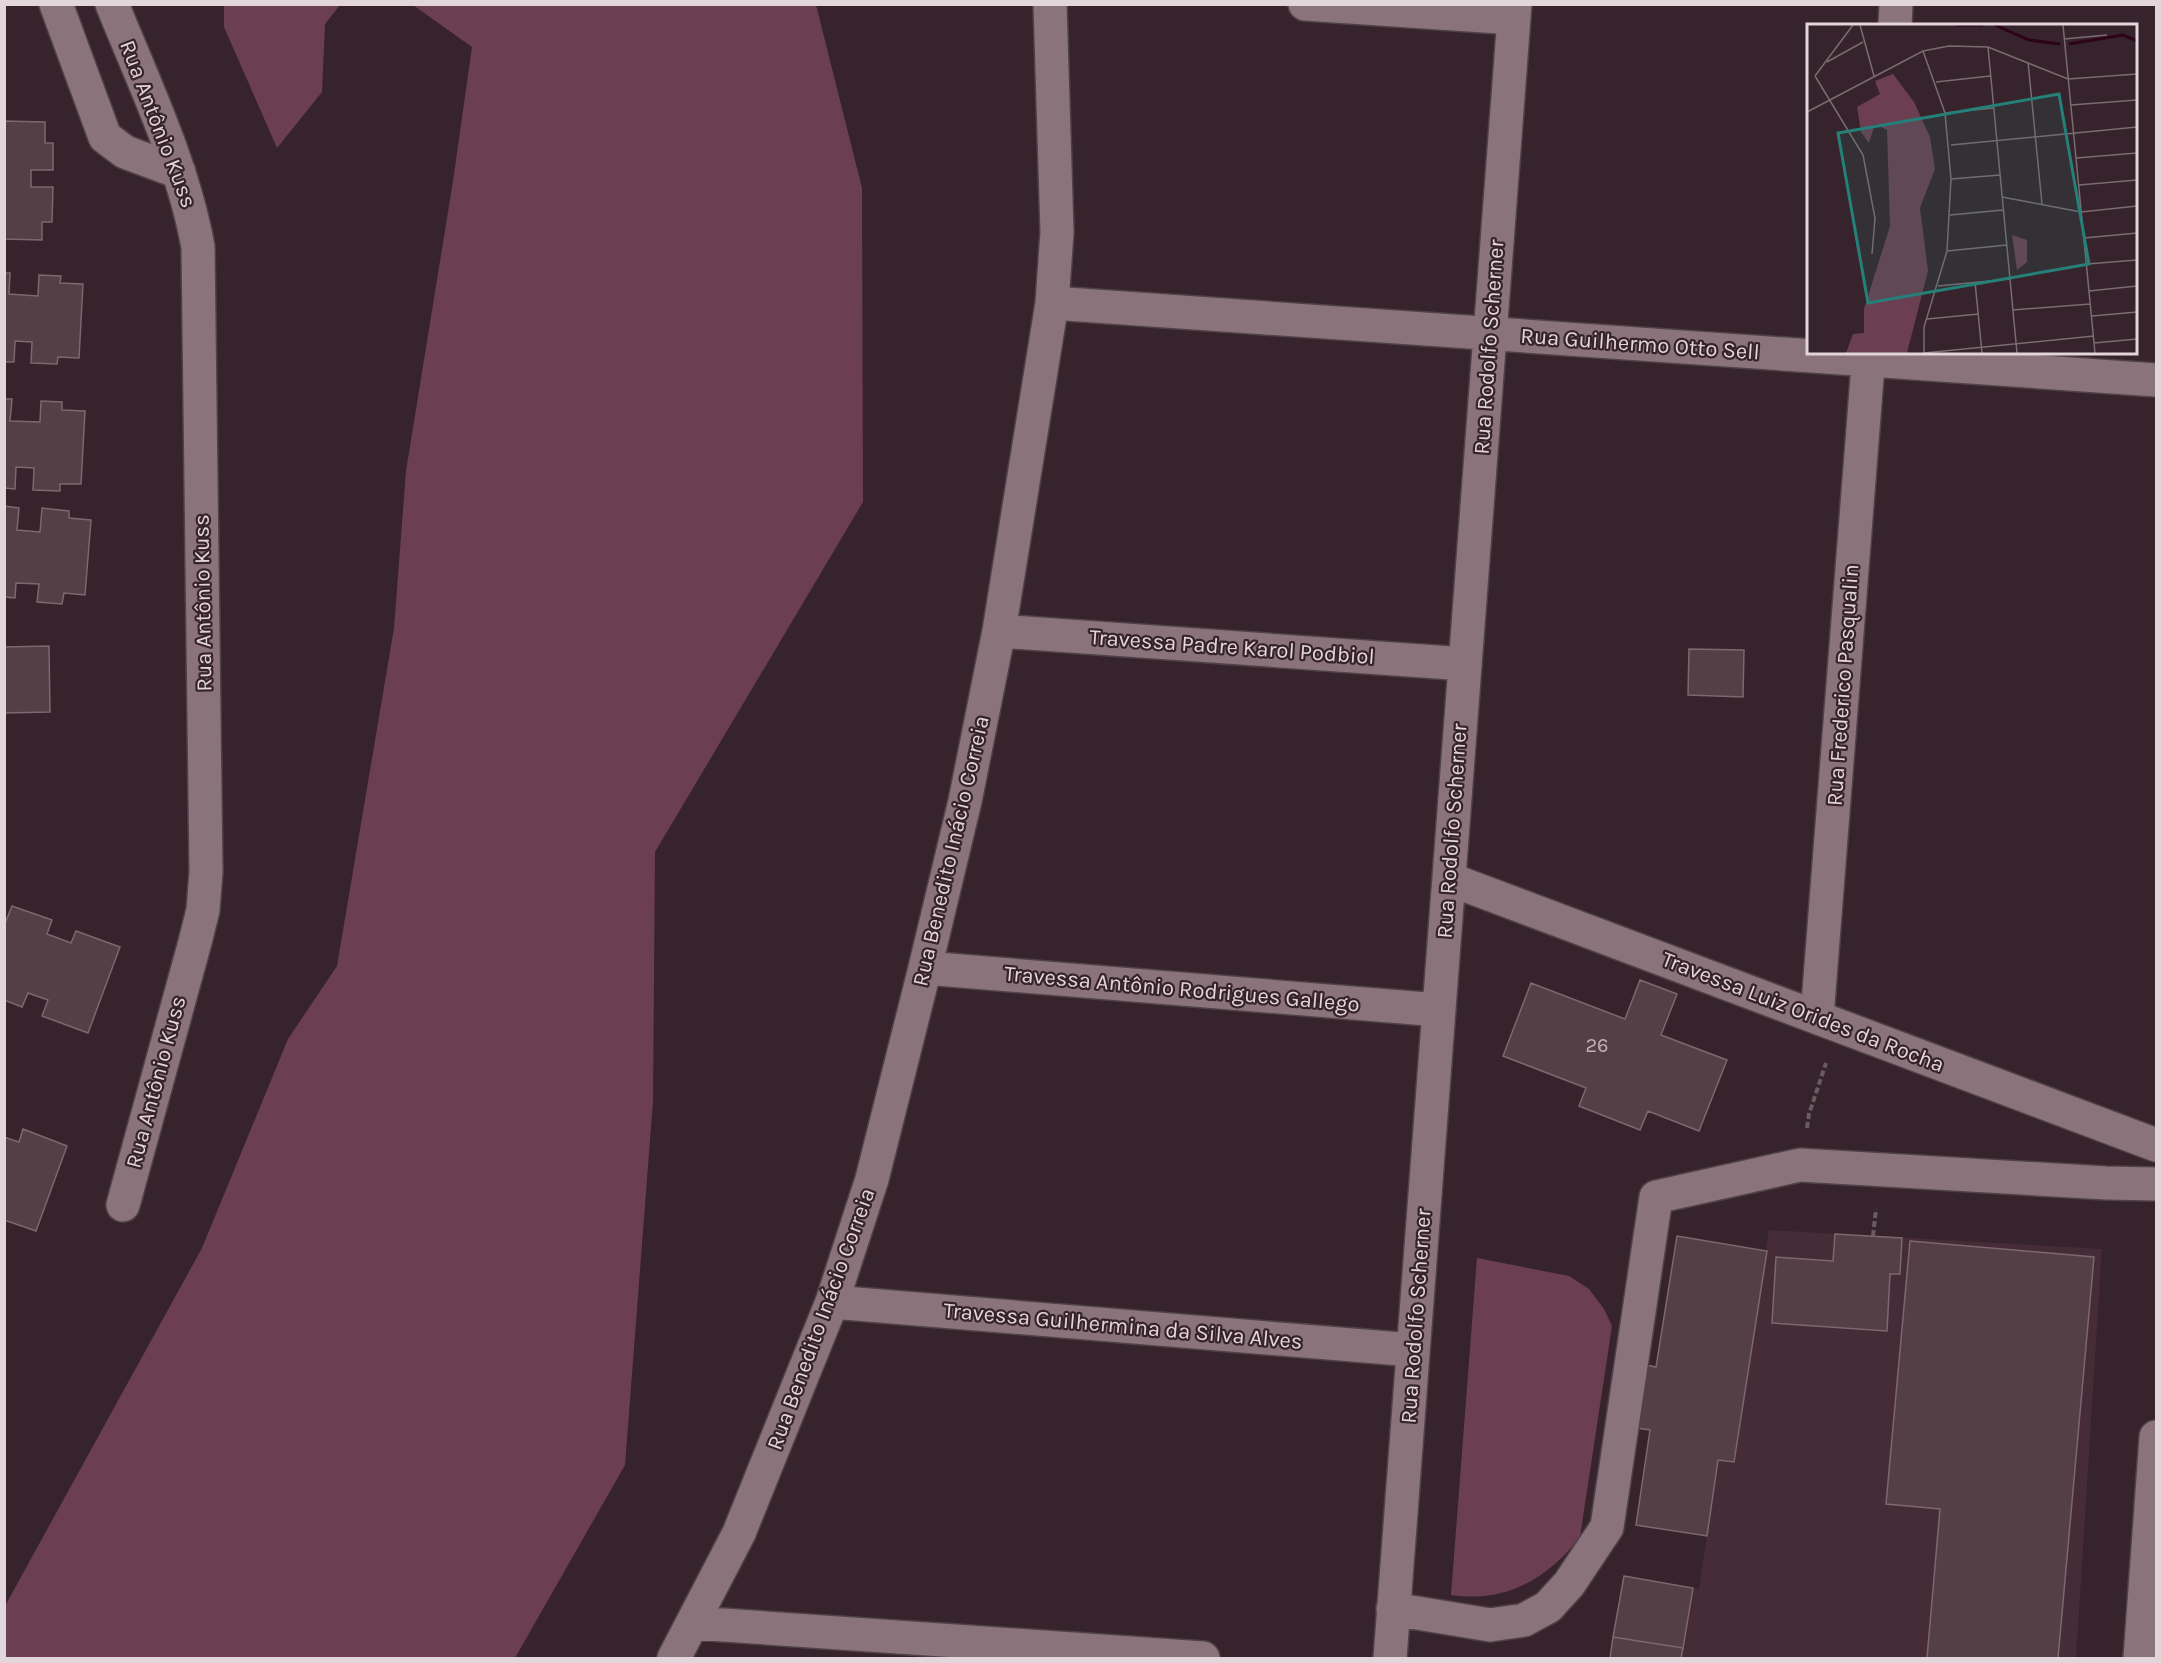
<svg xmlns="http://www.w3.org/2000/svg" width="2161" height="1663" font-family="Karla,sans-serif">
	<rect width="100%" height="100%" fill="#37232b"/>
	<path fill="#462c36" d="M1769 1230 2102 1249 2076 1658H1681L1693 1588 1699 1589 1718 1460 1734 1462Z"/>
	<path fill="#6b3f51" d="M224 5H340L325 24 322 92 277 148 224 27Z
		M413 5H816L862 188 863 502 655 852 653 1101 625 1465 515 1658H5V1606L202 1248 288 1039 337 966 394 628 406 471 453 181 472 47Z
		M1477 1258 1569 1276 1589 1289 1604 1309 1612 1326 1580 1537C1548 1579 1505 1603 1451 1595Z"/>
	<path fill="#543f47" stroke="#7e676f" stroke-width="1.5" d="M4 121 45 122V143H53V170H31V187H53L52 222H42V240L4 239Z
		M4 273H10L9 294 38 296 39 275 61 276 60 283 83 284 79 358 58 357 57 364 31 363 32 342 15 341 14 362H4Z
		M4 399H12L10 421 40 422 41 401 62 402V410L85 411 81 484H60V491L33 490 34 468 16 467 15 489 4 488Z
		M4 506 19 508 17 530 40 532 42 508 69 511V518L91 520 85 595 64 593 62 604 37 602 39 584 16 583 15 598 4 597Z
		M49 646 50 712 4 713V647Z
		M1689 649 1744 650 1743 697 1688 695Z
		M12 906 52 920 47 934 71 943 76 931 120 947 88 1033 42 1016 48 1000 28 993 22 1007 4 1000V926Z
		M1640 980 1677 994 1661 1035 1727 1060 1699 1131 1648 1111 1640 1130 1579 1106 1586 1088 1503 1056 1531 983 1625 1019Z
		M23 1129 67 1146 36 1231 4 1220V1137L19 1142Z
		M1835 1234 1902 1238 1900 1274H1890L1887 1331 1772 1323 1776 1257 1833 1261Z
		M1677 1236 1767 1251 1734 1462 1718 1460 1707 1536 1636 1525 1650 1430 1637 1428 1646 1365 1656 1367Z
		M1910 1241 2094 1257 2058 1658H1927L1940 1509 1886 1504Z
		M1624 1576 1693 1588 1683 1648 1613 1637Z
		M1613 1637 1683 1648 1681 1658H1610Z"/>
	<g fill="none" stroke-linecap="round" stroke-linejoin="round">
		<defs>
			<path id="minor" d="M56 4 105 137 125 152 179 172
				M112 4C144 83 183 164 198 247L206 872 203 910 195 942 123 1205
				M1305 4 1514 18
				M1895 26 1896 4
				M1052 303 2156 380
				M999 631 1465 664
				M1449 879 2156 1145
				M925 968 1439 1010
				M1817 1017 1869 352
				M832 1302 1413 1350
				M1393 1609 1490 1625 1524 1620 1548 1607 1569 1584 1607 1527 1656 1197 1800 1165 2106 1183 2156 1184
				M694 1623 1203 1658
				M674 1658 739 1533 832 1302 872 1179 925 968 965 801 999 631 1052 303 1057 232 1050 4
				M1390 1658 1515 4
				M2140 1658 2156 1437"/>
		</defs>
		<use href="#minor" stroke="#504147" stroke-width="36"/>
		<path stroke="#6c5a61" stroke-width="4" stroke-dasharray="6 3" stroke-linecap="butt" d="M1807 1128 1809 1114 1826 1063
			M1873 1236 1876 1209"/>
		<use href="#minor" stroke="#8a737b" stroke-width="33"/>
	</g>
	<g text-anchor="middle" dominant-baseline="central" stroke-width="4.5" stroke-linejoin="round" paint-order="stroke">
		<g font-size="20" fill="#bfb0b5">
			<text x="1597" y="1045">26</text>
		</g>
		<g font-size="22" fill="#e3d6da" stroke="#37232b">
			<text transform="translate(158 124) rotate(69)">Rua Antônio Kuss</text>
			<text transform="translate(1640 344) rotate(4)">Rua Guilhermo Otto Sell</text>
			<text transform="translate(1489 347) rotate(-86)">Rua Rodolfo Scherner</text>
			<text transform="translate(203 603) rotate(-91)">Rua Antônio Kuss</text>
			<text transform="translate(1232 647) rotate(4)">Travessa Padre Karol Podbiol</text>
			<text transform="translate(1843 685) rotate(-86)">Rua Frederico Pasqualin</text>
			<text transform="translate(1452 831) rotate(-86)">Rua Rodolfo Scherner</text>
			<text transform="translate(951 851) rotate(-77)">Rua Benedito Inácio Correia</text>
			<text transform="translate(1182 989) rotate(5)">Travessa Antônio Rodrigues Gallego</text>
			<text transform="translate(1803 1012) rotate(21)">Travessa Luiz Orides da Rocha</text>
			<text transform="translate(156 1082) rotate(-75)">Rua Antônio Kuss</text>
			<text transform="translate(1416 1316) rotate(-86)">Rua Rodolfo Scherner</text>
			<text transform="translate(821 1319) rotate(-70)">Rua Benedito Inácio Correia</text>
			<text transform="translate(1123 1326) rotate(5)">Travessa Guilhermina da Silva Alves</text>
		</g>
	</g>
	<g transform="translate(1807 24)">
		<rect width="330" height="330" fill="#37232b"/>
		<path d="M86 50 107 78 123 113 128 145 113 184 121 247 100 329H39L46 310 57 309V285L83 202 80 106 68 100 62 119 54 108 50 83 73 70 68 57ZM205 211 220 216V238L210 246Z" fill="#6b3f51"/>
		<path fill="none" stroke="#2d0318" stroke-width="3" d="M149 1H176M188 1 222 16 253 20M262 20 316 11 330 17"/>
		<path fill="none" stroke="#7c6b71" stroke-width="1.5" d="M53 1 67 52M256 1 288 329M257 15 300 11M181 23 210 329M116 27 138 89 144 155 140 227 117 303V329M20 38 56 18M221 38 235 180M8 52 56 131 68 194 65 230M8 52 46 1M129 58 183 52M264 81 330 76M0 88 116 27 142 22 181 23 261 55 330 50M138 89 186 84M144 121 330 103M269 134 330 129M144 155 193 151M272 161 330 156M195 173 274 188 330 182M143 191 196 186M277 214 330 209M140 227 200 221M280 240 330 236M168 258 175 329M131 262 203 255M282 267 330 262M206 286 283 280M285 292 330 288M120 295 172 290M287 319 330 315M117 329 287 312"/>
		<path fill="#248079" fill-opacity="0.15" stroke="#248079" stroke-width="3" d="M252 70 282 240 61 279 31 109Z"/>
		<rect width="330" height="330" fill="none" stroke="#e3d6da" stroke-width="3"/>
	</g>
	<rect width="2161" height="1663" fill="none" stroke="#e3d6da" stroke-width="12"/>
</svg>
